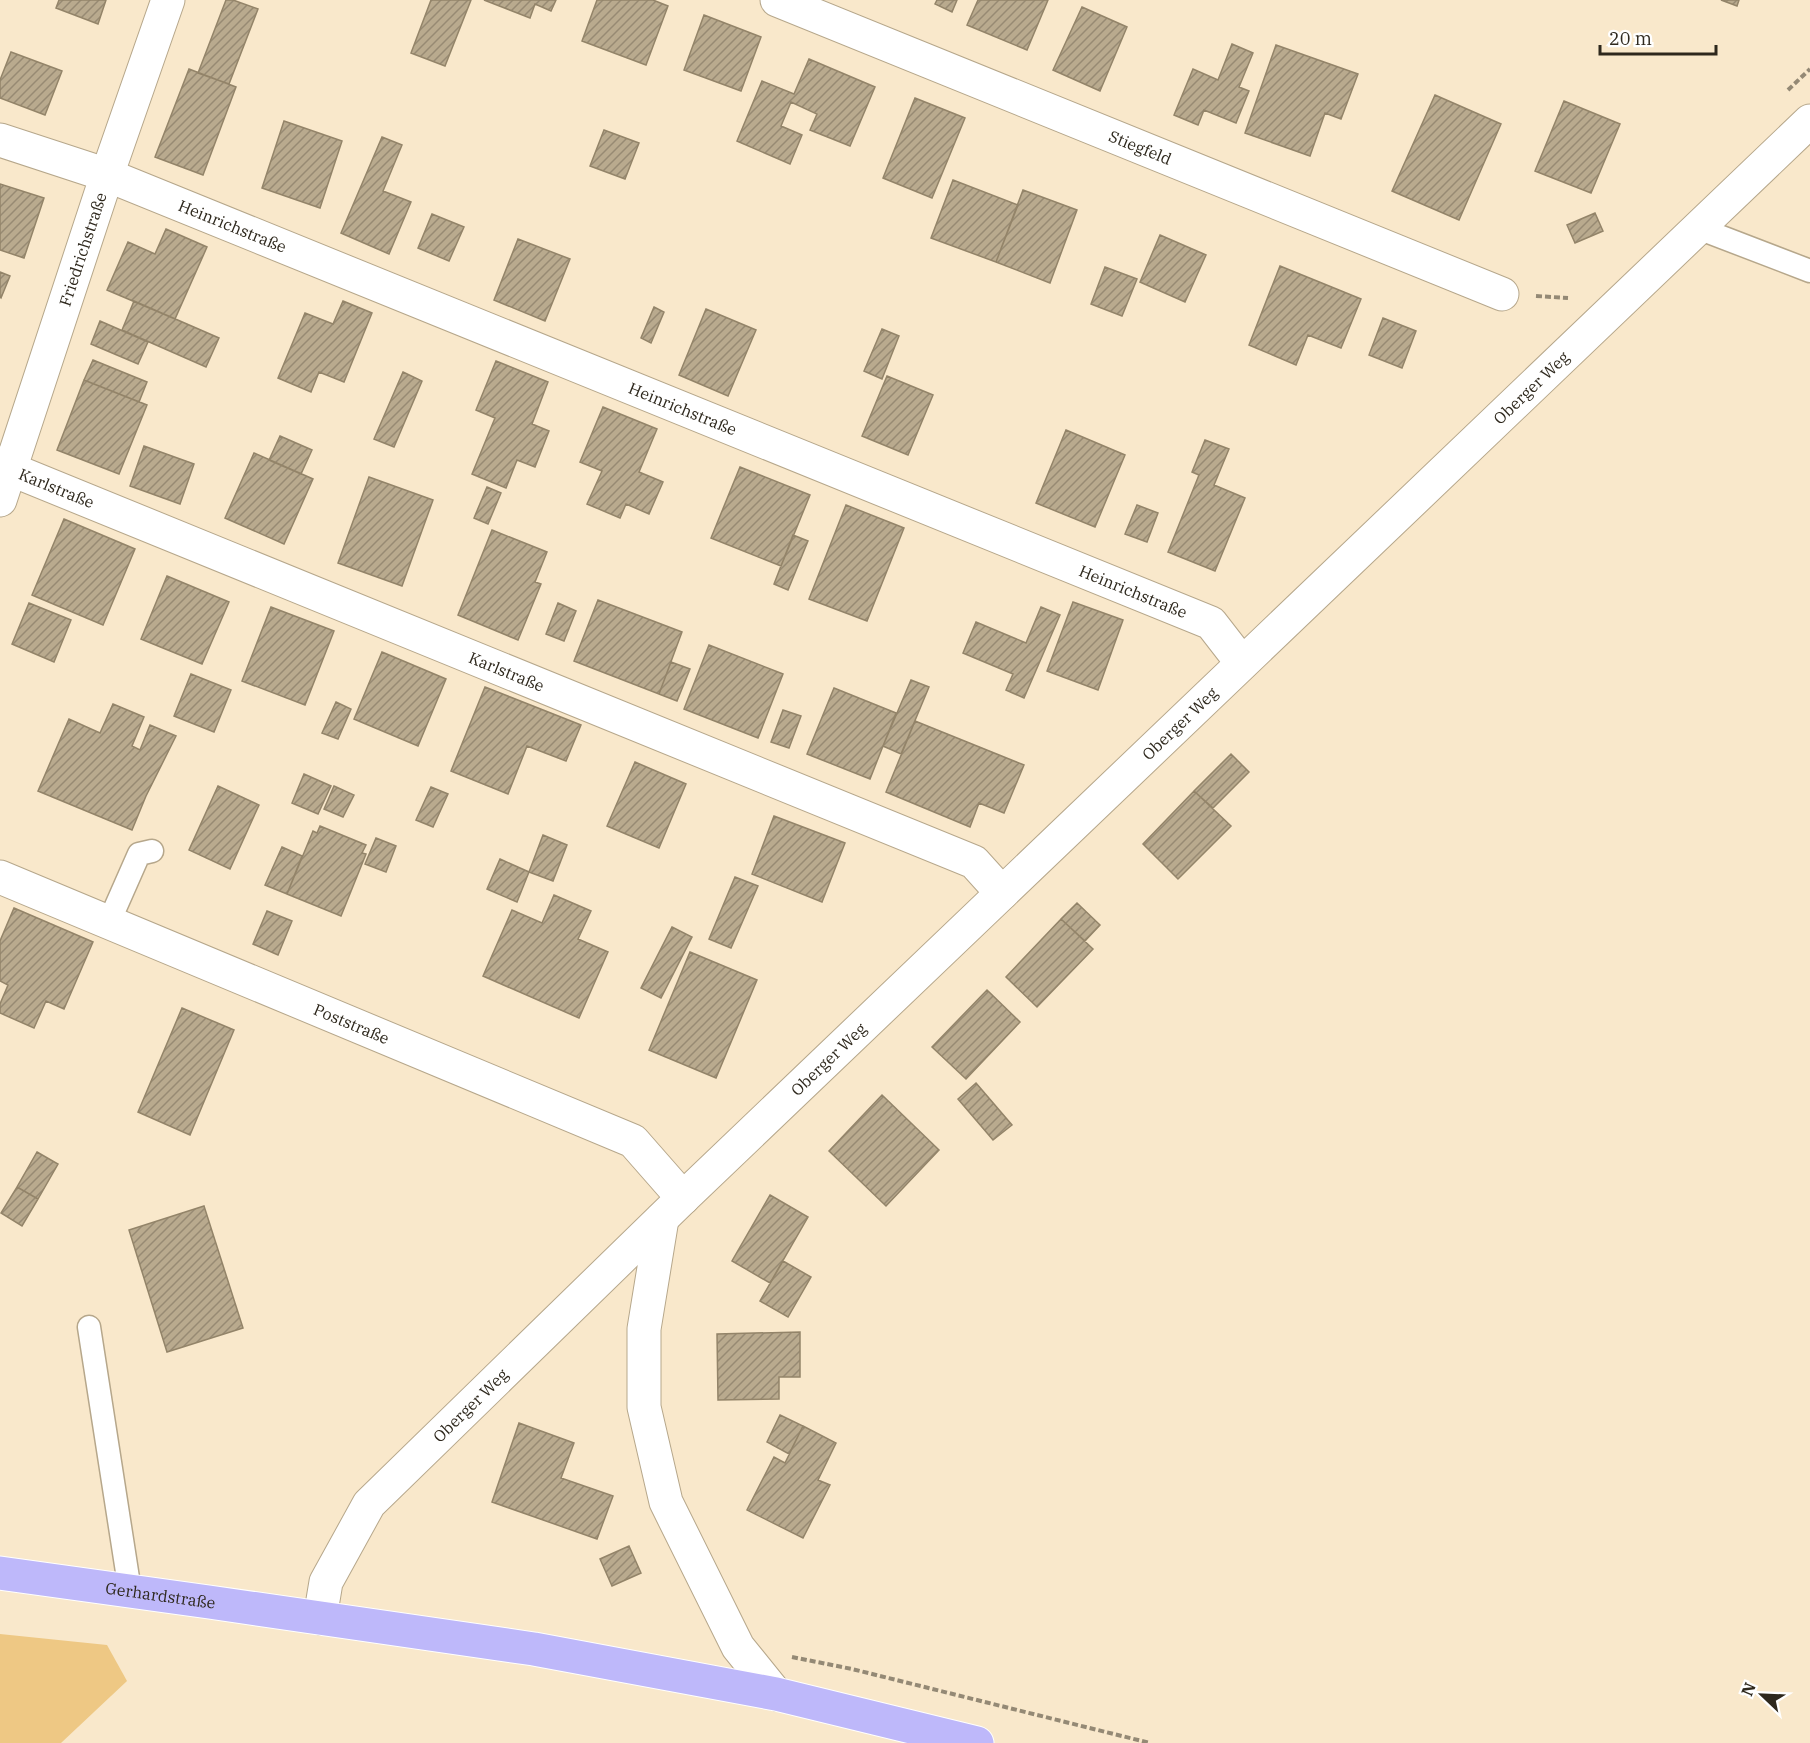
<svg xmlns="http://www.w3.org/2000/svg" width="1810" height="1743" font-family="'IBM Plex Serif',serif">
	<defs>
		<pattern id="building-hatch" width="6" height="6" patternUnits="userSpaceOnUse" patternTransform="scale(1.5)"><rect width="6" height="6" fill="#b9aa8e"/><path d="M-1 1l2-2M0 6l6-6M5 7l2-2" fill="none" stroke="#978a73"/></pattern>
	</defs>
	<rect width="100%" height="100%" fill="#f9e8cb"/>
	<path fill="#eec884" d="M0 1634 107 1645 127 1681 61 1743H0Z"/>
	<path fill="url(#building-hatch)" stroke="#938469" stroke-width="1.5" d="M59 0H106L98 24 56 8Z
		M226 0H233L258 9 229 84 198 73Z
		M431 0H471L445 66 411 53Z
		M484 0H556L551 11 535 4 530 18Z
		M597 0H653L668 6 646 65 582 41Z
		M937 0H957L952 12 935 4Z
		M978 0H1048L1027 50 967 25Z
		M1721 0H1739L1737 6Z
		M1082 7 1127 27 1100 91 1053 70Z
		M704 15 761 37 741 91 684 70Z
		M1232 44 1253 53 1239 87 1249 91 1236 123 1204 110 1198 125 1174 115 1193 69 1218 80Z
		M1276 45 1358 74 1341 119 1325 113 1310 156 1245 133Z
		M11 52 62 71 45 115 0 98V80Z
		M809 59 875 87 850 146 810 130 817 114 791 102 781 126 802 135 790 164 737 141 762 81 794 94Z
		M189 69 236 87 203 175 155 157Z
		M1435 95 1501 124 1459 220 1392 191Z
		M915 98 965 118 932 198 883 178Z
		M1564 101 1620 124 1591 193 1535 171Z
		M284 121 342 141 320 208 262 188Z
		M604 130 639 143 625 179 590 166Z
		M382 137 402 145 383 191 411 202 389 254 341 233Z
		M953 180 1018 205 996 262 931 238Z
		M0 184 44 198 24 258 0 250Z
		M1023 190 1077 210 1050 283 996 262Z
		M1595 213 1603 231 1575 243 1567 225Z
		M432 214 464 227 449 261 418 248Z
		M166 229 207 247 175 319 107 290 128 242 155 254Z
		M1160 235 1206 255 1185 302 1140 282Z
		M518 239 570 259 545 321 494 300Z
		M1280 266 1361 299 1341 348 1308 335 1296 365 1249 345Z
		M1105 267 1137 279 1122 316 1091 304Z
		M0 272 10 276 1 298 0 297Z
		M134 301 219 338 206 367 122 330Z
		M343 301 372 313 344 382 319 372 311 392 278 378 305 313 333 324Z
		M654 307 664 312 651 343 641 338Z
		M706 309 756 330 728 396 679 375Z
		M1383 318 1416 331 1402 368 1369 355Z
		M100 321 148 342 138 364 91 344Z
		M882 329 899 336 882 379 864 371Z
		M93 360 147 382 139 402 84 380Z
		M496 361 548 382 532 424 549 431 535 467 517 460 506 488 472 474 495 418 476 410Z
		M403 372 422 381 394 447 374 439Z
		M887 376 933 395 908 455 862 436Z
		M84 380 147 405 119 474 57 450Z
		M603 407 657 429 639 472 663 482 649 514 626 504 620 518 587 504 602 471 580 462Z
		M1066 430 1125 455 1095 527 1036 503Z
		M280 436 312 450 301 474 269 460Z
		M1205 440 1229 449 1214 485 1245 498 1215 571 1168 552 1199 475 1192 472Z
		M144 446 194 464 180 504 130 486Z
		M254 453 313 479 284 544 225 518Z
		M740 467 810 495 781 566 711 538Z
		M369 477 433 500 402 586 338 563Z
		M487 487 501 493 488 524 474 518Z
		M846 505 904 528 867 621 809 599Z
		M1137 505 1158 513 1147 542 1125 534Z
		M64 519 135 549 103 625 32 595Z
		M492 530 547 552 535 582 541 584 518 640 458 615Z
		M793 535 808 541 788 590 774 584Z
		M167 576 229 602 202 664 141 639Z
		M598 600 682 632 659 694 574 661Z
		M1073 602 1123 620 1098 690 1047 671Z
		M29 603 71 620 54 662 12 644Z
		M558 603 576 611 564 641 546 634Z
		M271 607 334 631 305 705 242 681Z
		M1041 607 1060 615 1024 698 1006 690 1013 674 963 653 976 622 1026 643Z
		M709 645 783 674 758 738 684 709Z
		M382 652 446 679 418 746 354 719Z
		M671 662 690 669 677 701 659 694Z
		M191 674 231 690 214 732 174 716Z
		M911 680 929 687 901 754 883 746Z
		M485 687 581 725 566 761 527 746 508 794 451 771Z
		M834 688 896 713 870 779 807 754Z
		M336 702 351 709 338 739 322 733Z
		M113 704 144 717 132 746 140 750 150 725 176 736 146 796 132 830 38 791 69 719 100 733Z
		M783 710 801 716 789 748 771 742Z
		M915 721 1024 765 1004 813 979 803 970 827 886 792Z
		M1231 754 1249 772 1213 808 1194 791Z
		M635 762 686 784 659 848 607 826Z
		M304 774 331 786 318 814 292 803Z
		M218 786 259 805 230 869 189 850Z
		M334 786 354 795 343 817 324 809Z
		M431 787 448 794 433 827 416 820Z
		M1194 791 1231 826 1178 879 1143 844Z
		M774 816 845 843 822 902 752 874Z
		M320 826 366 845 362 853 366 854 341 916 287 894 313 831 317 833Z
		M543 835 567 845 553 881 529 872Z
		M376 838 396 846 386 872 365 864Z
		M282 847 302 856 287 894 265 885Z
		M500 859 529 872 517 902 487 889Z
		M735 877 758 886 731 948 709 939Z
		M554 895 591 911 578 939 608 952 579 1018 483 976 512 910 542 923Z
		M1077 903 1100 925 1085 941 1061 919Z
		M14 908 93 942 64 1009 46 1001 34 1028 0 1013V1004L8 985 0 981V941Z
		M267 911 292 921 278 955 253 944Z
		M1061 919 1093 949 1037 1007 1006 977Z
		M672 927 692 937 661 998 641 988Z
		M690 952 757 980 716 1078 649 1050Z
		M987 990 1020 1022 966 1079 932 1047Z
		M182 1008 234 1030 190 1135 138 1112Z
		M976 1083 1012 1125 993 1140 958 1099Z
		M882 1095 939 1150 886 1206 829 1151Z
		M37 1152 58 1164 38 1199 17 1187Z
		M17 1187 38 1199 22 1226 1 1213Z
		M770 1195 808 1217 770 1283 732 1261Z
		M204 1206 243 1328 167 1352 129 1230Z
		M783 1261 811 1277 788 1317 760 1301Z
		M800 1332V1377H779V1399L718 1400 717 1334Z
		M780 1415 803 1426 789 1454 767 1442Z
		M519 1423 574 1443 561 1478 613 1496 597 1539 492 1502Z
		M803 1426 836 1443 818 1480 830 1485 803 1538 747 1510 774 1457 785 1463Z
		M629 1546 641 1573 612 1586 600 1559Z"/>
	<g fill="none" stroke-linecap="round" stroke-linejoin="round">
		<defs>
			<path id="service" d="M1698 228 1810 271
				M109 922 139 854 152 851
				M89 1327 130 1591"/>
			<g id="minor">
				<path id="s1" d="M777 0 1502 294"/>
				<path id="s2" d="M0 140 107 175 1211 623 1242 663"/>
				<path id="s3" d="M0 463 10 469 974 862 1002 893"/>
				<path id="s4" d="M0 500 107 175 168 0"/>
				<path id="s5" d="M0 877 633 1141 683 1198"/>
				<path d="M662 1219 644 1329V1407L666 1502 738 1647 776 1694"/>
			</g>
			<g id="tertiary">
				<path id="s6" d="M320 1618 326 1582 369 1504 683 1198 1810 121"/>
			</g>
			<g id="primary">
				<path id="s7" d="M0 1573 209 1602 534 1649 776 1694 977 1743"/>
			</g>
		</defs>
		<use href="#service" stroke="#b6a78b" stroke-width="25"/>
		<use href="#minor" stroke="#b6a78b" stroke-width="35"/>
		<use href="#tertiary" stroke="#b6a78b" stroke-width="35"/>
		<use href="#primary" stroke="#fff" stroke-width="35"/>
		<path stroke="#948975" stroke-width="4" stroke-dasharray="6 3" stroke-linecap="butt" d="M1788 90 1810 69
			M1536 296 1568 298
			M792 1657 852 1669 1150 1743"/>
		<use href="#service" stroke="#fff" stroke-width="22"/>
		<use href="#minor" stroke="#fff" stroke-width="33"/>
		<use href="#tertiary" stroke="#fff" stroke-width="33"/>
		<use href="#primary" stroke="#beb8fa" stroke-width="33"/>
	</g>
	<g text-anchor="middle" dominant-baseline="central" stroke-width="5" stroke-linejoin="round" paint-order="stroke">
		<g font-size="16" fill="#2e281d" stroke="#fff">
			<text stroke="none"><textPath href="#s1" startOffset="392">Stiegfeld</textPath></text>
			<text stroke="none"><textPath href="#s2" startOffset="248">Heinrichstraße</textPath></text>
			<text stroke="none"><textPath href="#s4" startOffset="264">Friedrichstraße</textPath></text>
			<text stroke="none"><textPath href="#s6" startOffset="1737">Oberger Weg</textPath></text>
			<text stroke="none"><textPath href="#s2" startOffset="734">Heinrichstraße</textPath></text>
			<text stroke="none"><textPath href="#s3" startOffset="62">Karlstraße</textPath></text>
			<text stroke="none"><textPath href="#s2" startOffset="1220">Heinrichstraße</textPath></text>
			<text stroke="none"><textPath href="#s3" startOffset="548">Karlstraße</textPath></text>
			<text stroke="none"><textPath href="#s6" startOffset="1251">Oberger Weg</textPath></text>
			<text stroke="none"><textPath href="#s5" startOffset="381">Poststraße</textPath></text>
			<text stroke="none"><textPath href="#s6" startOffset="765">Oberger Weg</textPath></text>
			<text stroke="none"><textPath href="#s6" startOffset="267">Oberger Weg</textPath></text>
			<text stroke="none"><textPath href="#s7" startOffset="162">Gerhardstraße</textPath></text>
		</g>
	</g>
	<g transform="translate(1762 1695) rotate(293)" stroke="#ffffff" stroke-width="4.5" paint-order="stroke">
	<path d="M0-4.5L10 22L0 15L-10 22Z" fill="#2e281d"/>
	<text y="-9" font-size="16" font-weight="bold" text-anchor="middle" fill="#2e281d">N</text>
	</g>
	<path d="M1600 45v9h116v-9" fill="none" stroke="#2e281d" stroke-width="3"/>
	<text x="1609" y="45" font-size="18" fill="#2e281d" stroke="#ffffff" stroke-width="4.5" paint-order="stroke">20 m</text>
</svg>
